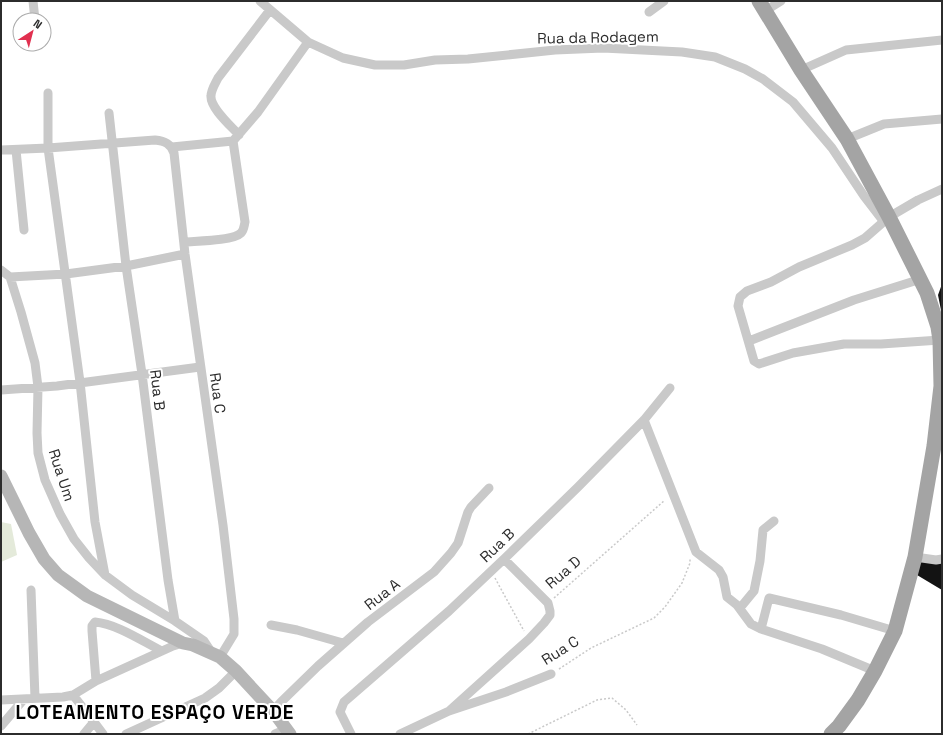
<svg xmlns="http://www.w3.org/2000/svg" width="943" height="735" font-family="'Space Grotesk',sans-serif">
	<rect width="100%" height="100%" fill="#fff"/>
	<path fill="#e4eada" d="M1 522 11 524 17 555 1 562Z"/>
	<path fill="#131313" d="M942 284V309L941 310 938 295Z
		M920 561 942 563V590L917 575Z"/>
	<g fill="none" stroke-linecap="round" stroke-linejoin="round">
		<path stroke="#c9c9c9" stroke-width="1.5" stroke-dasharray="2 2" stroke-linecap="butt" d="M495 578 524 631
			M554 598 665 500
			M559 669 591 648 654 618 665 607 682 583 690 563V558
			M528 734 597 700 612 698 626 710 637 725"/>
		<path stroke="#c9c9c9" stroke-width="9" d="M33 1 35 20
			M260 1 308 42 343 58 375 65H404L435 60 468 59 555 50 603 48 682 52 715 57 745 69 763 79 793 102 832 148 864 196 884 222
			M765 11 781 1
			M649 12 664 1
			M801 70 846 50 942 40
			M48 93V148L80 382 95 522 105 575
			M109 113 126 266 142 374 168 580 175 621 204 641 212 653
			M239 135C231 126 210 108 211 96 211 90 215 84 218 78L270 10
			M847 139 884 124 942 119
			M172 147 233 141 258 112 308 42
			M1 150 48 148 155 140C165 141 171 144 174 153L185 254 223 525 234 619V634L220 657
			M16 150 24 230
			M185 242C196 241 233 241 241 233 244 230 244 226 245 222L233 141
			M1 270 10 277 21 312 35 363 38 387 37 433 38 453 45 480 60 514 74 539 89 558 105 575 132 595 175 621
			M10 277 66 274 126 266 185 254
			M940 340 881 344H844L793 353 759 364 754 361 738 306 740 297 747 291 771 282 799 267 852 245 865 238 889 217 918 200 942 189
			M749 341 854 300 921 279
			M1 390 57 386 200 367
			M644 420 696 552 719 570 723 577 727 597 737 605 751 624 761 629
			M915 557 936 560 942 559
			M31 590 35 698
			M740 608 754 591 760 561 763 530 774 521
			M271 625 297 630 343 643
			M875 671 822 649 761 629 769 598 841 615 895 631
			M96 681 92 631V626L95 622C117 624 142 641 162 651
			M73 695 94 722 84 734
			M1 700 63 697 73 695 96 681 173 646 183 643
			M273 711 281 702 318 666 368 622 434 572 451 553 458 543 468 512 471 507 489 488
			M449 711 529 639 544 623 550 615V611L548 603 504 559
			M94 722 103 734
			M1 726 24 699
			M126 734 205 698 219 688 236 671
			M275 734 287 729
			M351 734 340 712 344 702 449 611 504 559 578 487 644 420 670 388
			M400 734 449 711 506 692 551 674"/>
		<path stroke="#b6b6b6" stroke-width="13" d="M1 476 29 533 44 559 58 575 87 596 183 643 193 645 220 657 236 671 273 711 290 734"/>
		<path stroke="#a4a4a4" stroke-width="15" d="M759 1 801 70 847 139 889 217 927 293 938 327 940 340 941 386 934 446 915 557 895 631 875 671 858 700 839 726 831 734"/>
	</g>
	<g text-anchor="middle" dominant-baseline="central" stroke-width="4" stroke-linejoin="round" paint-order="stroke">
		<g font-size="15" fill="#2c2c2c" stroke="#fff">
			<text transform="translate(598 37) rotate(-1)">Rua da Rodagem</text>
			<text transform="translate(158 390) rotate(83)">Rua B</text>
			<text transform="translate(218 393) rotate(82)">Rua C</text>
			<text transform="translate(62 475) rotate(72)">Rua Um</text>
			<text transform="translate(497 545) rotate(-44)">Rua B</text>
			<text transform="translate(563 572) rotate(-41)">Rua D</text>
			<text transform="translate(382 594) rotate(-38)">Rua A</text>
			<text transform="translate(560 650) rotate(-32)">Rua C</text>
		</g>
		<g font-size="19" font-weight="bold" letter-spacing="1" fill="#000" stroke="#fff">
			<text x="155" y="712">LOTEAMENTO ESPAÇO VERDE</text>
		</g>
	</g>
	<rect width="943" height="735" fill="none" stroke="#2c2c2c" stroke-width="4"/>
	<g transform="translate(32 32) rotate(36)"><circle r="19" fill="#ffffff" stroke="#ababab"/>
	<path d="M0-3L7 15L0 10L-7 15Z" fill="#e1304f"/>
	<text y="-6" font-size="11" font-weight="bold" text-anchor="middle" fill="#2c2c2c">N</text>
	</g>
</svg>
